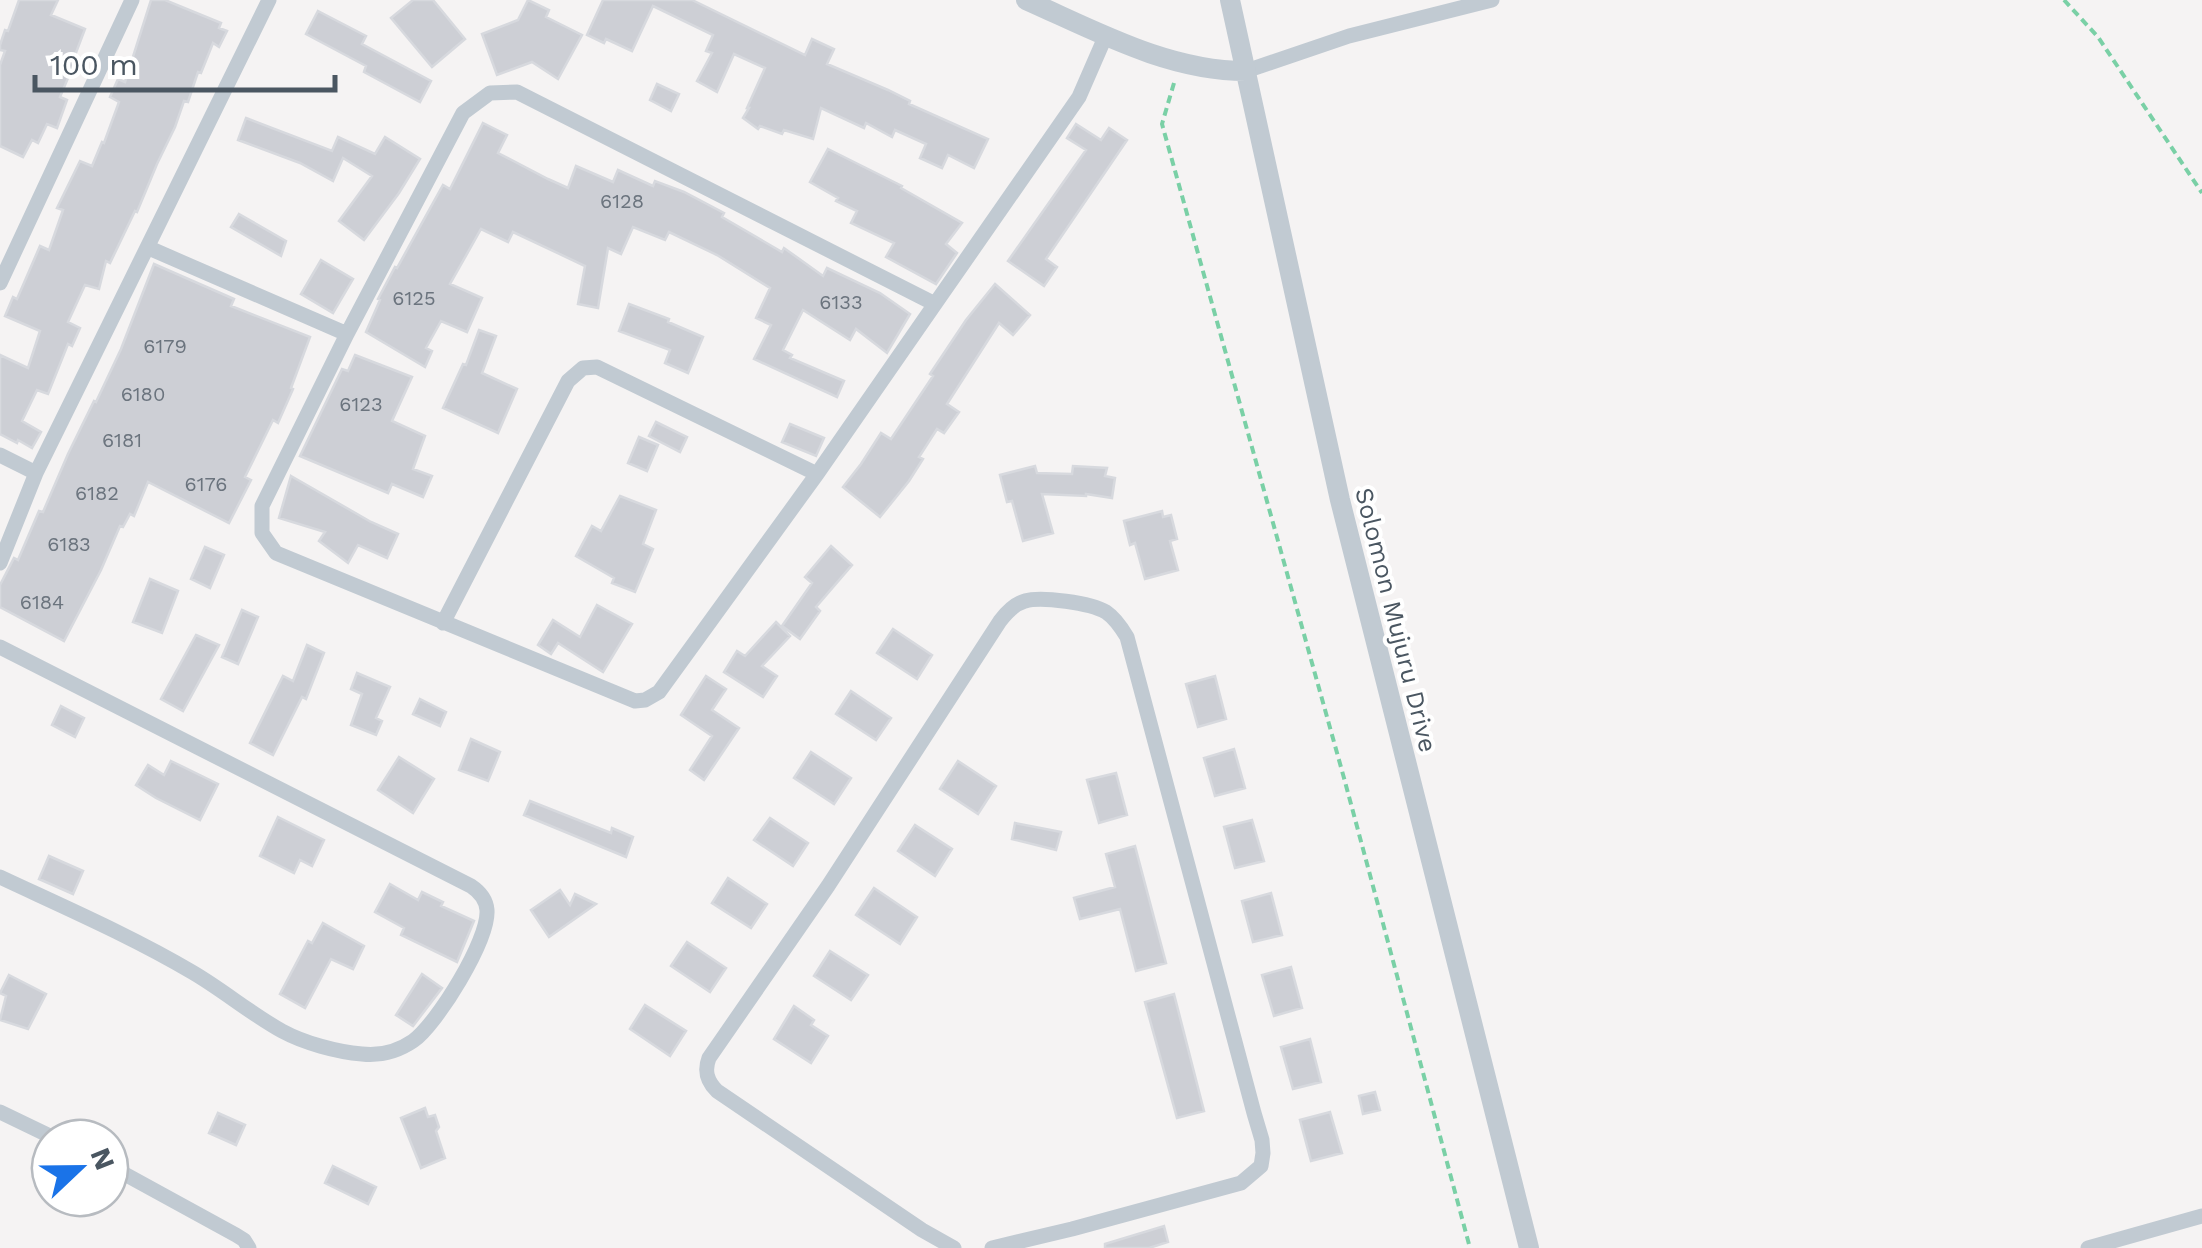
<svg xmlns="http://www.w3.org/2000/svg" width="2202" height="1248" font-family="'Work Sans',sans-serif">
	<rect width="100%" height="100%" fill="#f5f3f3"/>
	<path fill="#cdcfd5" stroke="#d7d9de" stroke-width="2.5" d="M19 0H58L51 15 85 29 74 58 76 59 60 97 67 100 57 128 47 124 38 143 32 140 23 157 0 146V65L5 51 0 50V45L5 30 8 31Z
		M151 0H165L221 23 219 28 227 31 219 47 213 43 201 73 198 72 188 102 184 101 175 127 157 164 137 212 135 211 110 263 106 261 99 289 85 285 68 322 80 328 72 346 68 344 48 394 37 390 22 421 41 432 32 448 18 440 17 443 0 434V355L28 368 40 331 5 316 13 297 17 299 40 246 49 250 63 210 57 208 80 161 92 166 102 142 104 143 119 102 110 97 118 79 125 82Z
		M413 0H433L465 39 432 67 391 18Z
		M528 0 549 10 546 17 582 35 558 79 532 62 497 75 482 34 518 20Z
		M603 0H692L805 55 812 39 834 49 827 64 888 90 910 101 909 104 988 139 974 168 948 155 942 168 920 158 926 144 895 130 892 137 866 123 864 128 821 108 813 139 784 130 782 134 760 126 758 129 743 118 749 108H747L765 68 734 54 717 92 697 81 712 53 706 51 713 35 653 6 632 51 606 39 604 43 587 35Z
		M318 11 366 36 362 44 431 81 420 102 364 72 366 66 306 34Z
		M657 84 679 94 671 111 650 100Z
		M246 118 332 151 338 137 375 154 385 137 420 159 399 193 364 240 339 221 372 176 343 158 333 181 300 163 238 140Z
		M483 123 507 135 498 153 548 179 568 188 576 166 613 182 618 170 653 186 655 181 684 192 724 213 722 217 782 252 784 248 823 276 827 268 880 293 910 314 887 353 856 329 850 340 803 310 783 350 792 355 790 358 844 381 837 397 754 359 771 325 756 318 770 288 717 255 669 232 665 240 633 227 621 254 608 248 598 308 578 304 585 266 513 232 508 242 481 229 450 284 482 298 467 332 441 321 426 348 432 351 425 367 366 332 380 300 378 299 395 267 397 268 443 185 450 189Z
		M1076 124 1101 140 1109 128 1127 140 1046 259 1057 267 1044 286 1008 261 1086 150 1067 138Z
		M828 149 902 186 901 188 962 223 946 244 957 253 936 284 886 257 894 243 851 223 857 211 836 201 838 198 810 182Z
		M239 214 286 241 281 256 231 227Z
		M321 260 353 279 333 313 301 294Z
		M154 264 234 299 231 306 310 337 291 388 293 389 278 423 273 420 245 477 251 480 229 523 148 482 134 516 130 514 123 527 120 526 101 570 64 641 0 607V585L14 558 18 560 39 511 43 512 68 454 94 401 96 402 121 349Z
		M995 284 1030 315 1013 335 999 323 947 404 959 412 944 433 937 429 919 457 923 459 909 481 880 517 843 487 861 464 881 433 891 439 933 376 930 374 966 320Z
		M629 304 669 319 668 322 703 337 688 373 665 363 670 350 619 331Z
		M479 330 496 336 482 373 517 389 498 433 443 408 463 364 466 365Z
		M355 355 412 377 392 421 425 436 413 469 432 476 423 497 392 484 388 493 300 456 342 369 348 371Z
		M656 422 687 437 680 452 649 436Z
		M790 424 824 438 816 456 782 442Z
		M639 437 658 445 647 471 628 463Z
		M1035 466 1037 473 1072 474 1073 466 1107 468 1105 476 1115 478 1112 498 1086 494V496L1042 494 1053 533 1023 541 1012 501 1007 502 1000 475Z
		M291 476 371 522 398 534 387 558 358 545 348 563 319 541 325 532 279 518Z
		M620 496 656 510 643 544 653 549 635 592 612 583 614 578 576 556 592 526 601 531Z
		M1162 511 1163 517 1171 515 1177 539 1170 541 1178 570 1145 579 1135 543 1130 545 1124 521Z
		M831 546 852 565 816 607 820 611 800 639 782 626 812 583 805 577Z
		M205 547 224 555 210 588 191 579Z
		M150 579 178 591 162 633 133 622Z
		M597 605 632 624 603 672 558 643 551 654 538 645 553 620 580 637Z
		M242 610 258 617 238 664 222 657Z
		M776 622 790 636 762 666 777 676 763 697 724 672 737 651 745 656Z
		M893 629 932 655 917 679 877 653Z
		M196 635 219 645 183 711 161 699Z
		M307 645 324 653 306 699 302 697 273 755 250 743 283 676 293 681Z
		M357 673 390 687 376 718 382 721 376 735 351 725 362 694 351 689Z
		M706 676 726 689 712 710 739 728 704 780 690 770 712 736 681 715Z
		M1215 676 1226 719 1198 727 1186 684Z
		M851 691 891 718 876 740 836 714Z
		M420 699 446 712 440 726 413 714Z
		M61 706 84 718 75 737 52 725Z
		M471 739 500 752 488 781 459 770Z
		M1234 749 1245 788 1215 796 1204 758Z
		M811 752 851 778 834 804 794 778Z
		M399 757 434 779 413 813 378 790Z
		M171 761 218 784 200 820 156 798 136 785 148 765 164 775Z
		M958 761 996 786 978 814 940 789Z
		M1116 773 1127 815 1099 823 1087 780Z
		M530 801 611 833 612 828 633 837 626 857 524 815Z
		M278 817 324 840 312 866 300 860 294 873 260 856Z
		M770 818 808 843 793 866 754 840Z
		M1252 820 1264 861 1235 868 1224 827Z
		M1015 823 1061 832 1056 850 1012 839Z
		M915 825 952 849 935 876 898 851Z
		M1135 846 1166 963 1136 971 1120 909 1080 919 1074 898 1115 887 1106 854Z
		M49 856 83 871 73 894 39 879Z
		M728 878 767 904 751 928 712 903Z
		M390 884 418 900 422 892 443 902 441 906 474 921 457 962 401 935 404 928 375 912Z
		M874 888 917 917 900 944 856 915Z
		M560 890 570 905 575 894 596 904 549 937 531 910Z
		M1271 893 1282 935 1253 942 1242 901Z
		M323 923 364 946 353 969 331 959 305 1008 280 994 308 941 312 943Z
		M687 942 726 968 710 992 671 966Z
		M830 951 868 975 851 1000 814 976Z
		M1291 967 1302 1008 1274 1016 1262 975Z
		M422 974 442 988 413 1026 396 1015Z
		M9 975 46 994 28 1029 0 1020 6 996 0 993Z
		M1174 994 1204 1111 1177 1118 1145 1002Z
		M645 1005 686 1031 670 1056 630 1029Z
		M794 1006 814 1020 811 1025 828 1036 811 1063 774 1039Z
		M1310 1039 1321 1082 1293 1089 1281 1047Z
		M1375 1092 1380 1110 1363 1114 1359 1096Z
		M425 1108 428 1117 435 1115 439 1127 436 1131 445 1158 421 1168 401 1118Z
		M1330 1112 1342 1153 1311 1161 1300 1120Z
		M218 1113 245 1125 236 1145 209 1133Z
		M333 1166 376 1187 368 1204 325 1183Z
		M1164 1226 1168 1242 1149 1248H1105V1244Z"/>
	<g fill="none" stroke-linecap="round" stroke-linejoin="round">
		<path stroke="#7ad0a6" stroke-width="4" stroke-dasharray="8 5" stroke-linecap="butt" d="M2064 0 2098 37 2202 193
			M1174 83 1162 124 1344 778 1470 1248"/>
		<path stroke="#c1cad2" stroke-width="15" d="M1246 71 1349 36 1492 0
			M149 248 347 334 463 113 490 93 517 92 935 304 1079 97 1106 35
			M0 283 132 0
			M347 334 262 506V533L276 553 635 701 645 700 659 692 817 474 935 304
			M0 455 36 473
			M0 563 36 473 269 0
			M443 623 568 381 583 368 597 367 817 474
			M0 647 471 886C480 892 486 899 487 910 489 940 437 1024 413 1041 397 1052 381 1056 362 1054 337 1052 304 1043 282 1031 251 1014 223 990 192 972 131 936 64 907 0 877
			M0 1112 54 1138
			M110 1166 236 1235 244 1240 249 1248
			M954 1248 922 1230 717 1091C707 1081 704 1071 709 1058L828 886 1000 621C1006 613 1014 604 1025 601 1041 596 1091 603 1106 612 1115 618 1121 627 1127 637L1254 1113 1262 1140 1263 1153 1261 1166 1241 1183 1072 1229 992 1248
			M2088 1248 2202 1216"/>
		<path stroke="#c1cad2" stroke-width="20" d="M1026 0C1096 31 1168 71 1246 71
			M1230 0 1340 500 1529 1248"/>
	</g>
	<g text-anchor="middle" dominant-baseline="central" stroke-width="8" stroke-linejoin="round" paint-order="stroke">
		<g font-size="20" fill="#6b747e">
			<text x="622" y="201">6128</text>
			<text x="414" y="298">6125</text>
			<text x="841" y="302">6133</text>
			<text x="165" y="346">6179</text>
			<text x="143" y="394">6180</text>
			<text x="361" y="404">6123</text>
			<text x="122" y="440">6181</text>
			<text x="206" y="484">6176</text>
			<text x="97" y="493">6182</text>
			<text x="69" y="544">6183</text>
			<text x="42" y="602">6184</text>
		</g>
		<g font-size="25" fill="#4a5661" stroke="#fff">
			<text transform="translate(1396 620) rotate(76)">Solomon Mujuru Drive</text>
		</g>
	</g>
	<g transform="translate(80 1168) rotate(68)"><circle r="48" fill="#ffffff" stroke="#b7bbc0" stroke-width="2.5"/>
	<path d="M0-8L18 38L0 25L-18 38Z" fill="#1a73e8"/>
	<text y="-15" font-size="28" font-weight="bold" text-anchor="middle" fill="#4a5661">N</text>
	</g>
	<path d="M35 75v15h300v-15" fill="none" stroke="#4a5661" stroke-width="5"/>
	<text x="50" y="75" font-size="30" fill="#4a5661" stroke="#ffffff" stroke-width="8" paint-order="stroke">100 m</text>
</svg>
